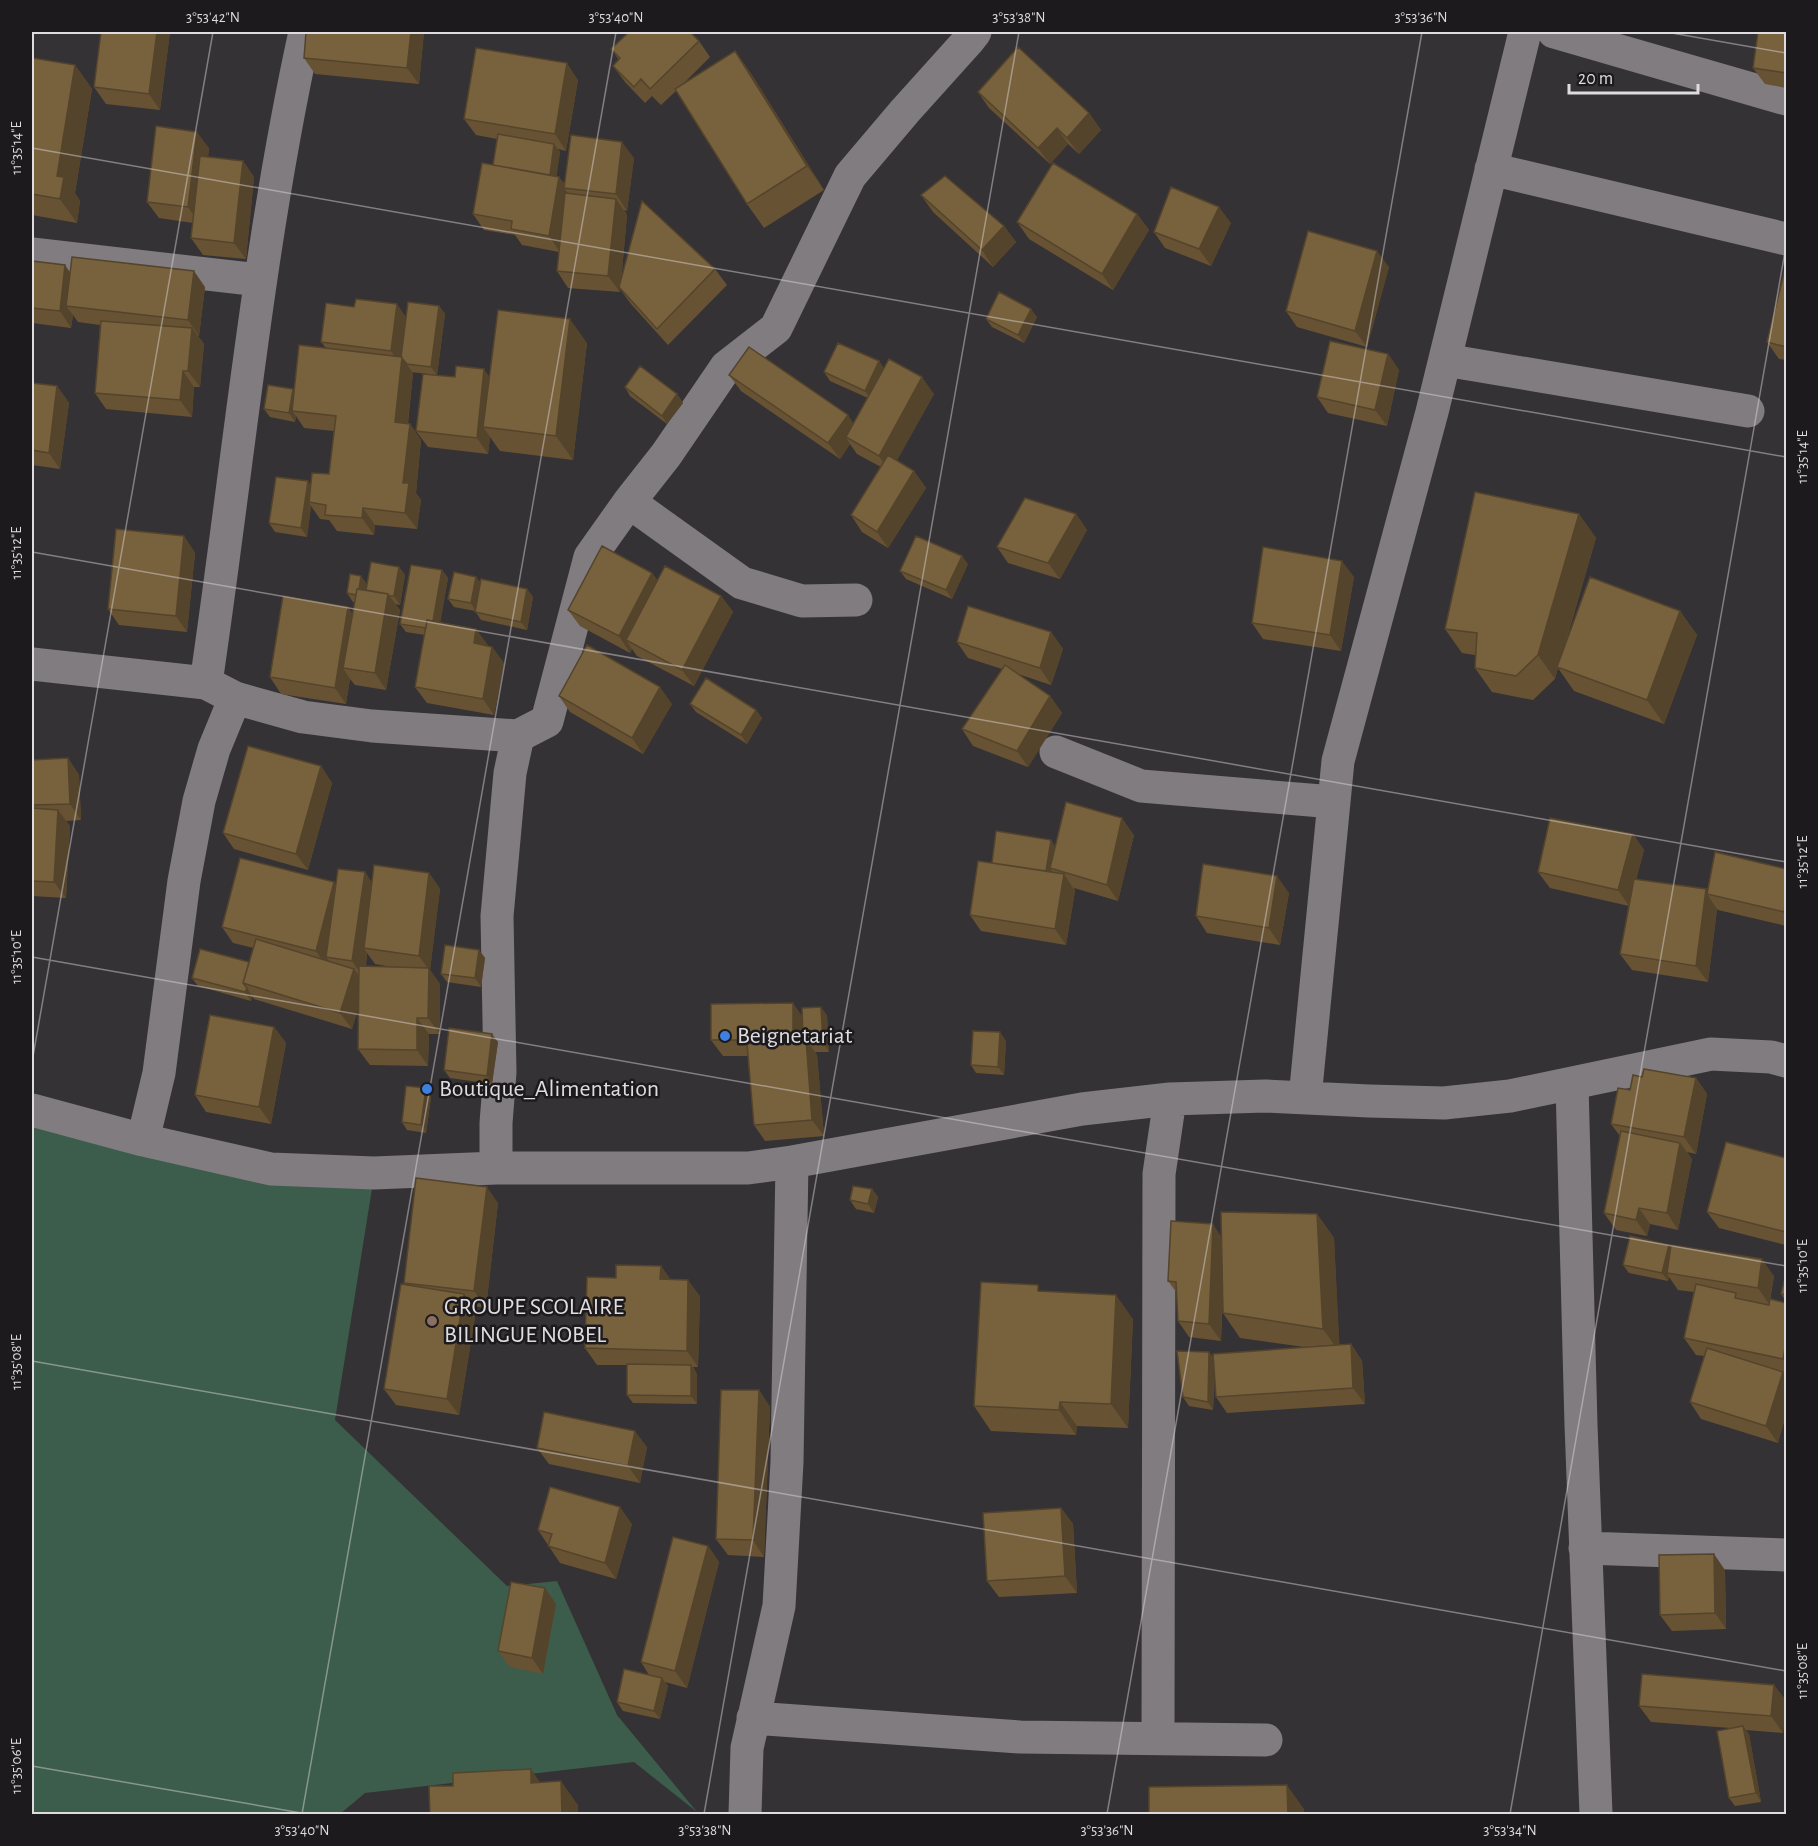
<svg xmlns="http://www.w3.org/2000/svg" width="1818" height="1846" font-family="'Alegreya Sans',sans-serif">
	<rect width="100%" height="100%" fill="#353235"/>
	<path fill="#3c5d4b" d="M32 1110 374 1176 335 1420 507 1586 557 1581 617 1715 697 1812 634 1762 365 1793 340 1814H32Z"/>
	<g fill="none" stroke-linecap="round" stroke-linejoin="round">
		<path stroke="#807c80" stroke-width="33" d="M1554 32 1786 99
			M1491 169 1786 239
			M32 254 259 280
			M1445 360 1748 411
			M629 502 742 583 802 601 856 600
			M32 664 206 683 235 698 303 717 372 726 518 736
			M206 683C238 466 258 246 305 32
			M1056 752 1141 786 1334 802
			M1572 1084 1581 1425 1596 1814
			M1305 1098 1338 761 1432 412 1525 32
			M32 1110 143 1140 271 1169 374 1173 496 1168H748L792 1162 1082 1109 1170 1099 1265 1096 1369 1101 1444 1103 1510 1096 1711 1054 1771 1057 1786 1061
			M143 1140 159 1073 184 881 199 801 214 749 235 698
			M496 1168V1123L500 1072 497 916 510 773 518 736 547 721 590 557 629 502 666 455 726 367 776 328 850 176 905 111 968 41 975 32
			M1585 1548 1786 1555
			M753 1718 1020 1737 1266 1740
			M1158 1738 1159 1174 1170 1099
			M745 1814 747 1748 779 1606 787 1462 792 1162"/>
	</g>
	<path fill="#675334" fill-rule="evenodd" d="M101 32H170L160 110 106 104 94 87Z
		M306 32H424L419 84 315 74 304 58Z
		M1786 32V88L1765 84 1753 68Z
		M699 41 710 57 684 83 735 51 752 75 824 190 764 228 747 204 676 91 661 105 652 96 645 103 625 82 613 66 619 60 611 49Z
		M75 65 92 89 75 193 80 201 77 223 32 215V67Z
		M578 80 566 151 558 149 560 152 556 177H559L565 185 634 158 627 211 624 210 627 215 621 282 715 269 727 285 668 345 631 304 620 289V292L568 288 557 271 559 252 522 245 515 235 484 230 473 214 493 165 497 139 476 135 464 119Z
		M978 92 1089 113 1101 130 1079 154 1068 144 1050 164 989 108Z
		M209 148 208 157 243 161 254 177 246 259 203 255 191 238 193 223 159 218 147 202Z
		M921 195 1004 226 1016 242 993 267 933 212Z
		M1137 214 1149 230 1113 290 1029 239 1017 222Z
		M1231 223 1211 266 1165 248 1154 232Z
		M32 261 70 272 205 287 199 336H198L204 344 200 387H194L192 417 106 409 95 393 100 325 78 322 73 315 71 328 32 323Z
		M1786 265V360L1779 359 1767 342Z
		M1389 267 1367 347 1297 327 1286 311Z
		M439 306 445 314 437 375 455 377H490L587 343 573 460 500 451 490 437 488 454 428 447 416 431 434 375 412 372 413 373 408 424H410L421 440 416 493 421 500 417 529 375 525 374 535 337 531 329 520 320 519 311 506 307 537 275 532 269 523 310 485 329 474 334 431 304 428 296 416 295 422 270 417 264 409 293 389 294 391 326 348 321 342 406 317Z
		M1037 317 1024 343 992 327 986 319Z
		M1388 354 1399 370 1387 426 1328 413 1317 397Z
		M879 361 884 369 934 394 897 460 914 471 926 488 888 548 862 532 851 515 881 467 857 454 850 444 840 459 741 391 729 375 848 415 853 424 868 398 830 381 824 372Z
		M32 383 57 386 69 403 60 469 32 465Z
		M625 387 677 394 683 403 667 424 630 396Z
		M1076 514 1087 530 1060 579 1008 563 997 547Z
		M1579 514 1596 538 1565 645 1680 611 1697 635 1664 724 1574 691 1558 668 1555 679 1533 700 1492 692 1475 668V655L1462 653 1445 629Z
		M184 536 195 553 187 632 119 625 108 609Z
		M968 564 952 599 906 579 900 571Z
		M399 567 405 575 400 605 395 604 400 610 386 690 355 685 350 679 346 704 281 694 270 677 353 614 355 602H353L347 593 367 584Z
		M442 570 448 578 440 622 488 645V646L492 647 504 663 494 715 427 703 415 687 425 635 406 632 400 624Z
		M652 573 657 580 721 596 733 612 694 686 637 656 632 649 630 653 580 626 568 610Z
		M476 577 481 583 527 589 533 597 527 630 481 620 475 611 454 607 448 599Z
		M1354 577 1341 651 1263 639 1252 623Z
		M1051 632 1063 649 1051 685 1018 674 1050 696 1062 713 1028 767 973 746 962 729 1002 669 968 658 957 642Z
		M559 696 672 704 643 754 570 712Z
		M690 704 756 710 762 718 747 744 696 712Z
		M68 758 79 775 81 820 66 821 70 826 66 898 32 896V760Z
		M321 766 332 783 308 870 234 849 223 833Z
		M1633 834 1644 850 1636 880 1706 889 1708 891 1786 869V926L1718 910 1717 909 1708 982 1632 970 1620 954 1629 906 1550 888 1538 872Z
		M1134 835 1118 901 1074 888 1075 891 1066 945 981 931 970 915 992 863 1051 840 1055 847Z
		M365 872 372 883 429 873 440 889 430 970 440 984V1034H429L428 1066 370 1065 358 1049V1008L352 1029 254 999 252 996 251 1001 198 986 192 978 249 962 254 948 233 943 222 927 336 886ZM367 953 375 964 392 967 366 966Z
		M1289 893 1280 945 1207 933 1196 916Z
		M479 950 485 958 481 987 447 982 441 974Z
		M827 1015 829 1052H815L817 1055 824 1136 765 1141 754 1125 748 1056H723L711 1040 802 1016Z
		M274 1027 286 1043 271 1124 206 1112 195 1095Z
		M1006 1041 1004 1075 976 1073 971 1065Z
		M498 1042 492 1084 450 1078 444 1070Z
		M1642 1077 1696 1078 1707 1094 1696 1154 1687 1152 1692 1159 1678 1230 1650 1224 1647 1236 1616 1230 1604 1213 1620 1136 1611 1124 1630 1090Z
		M426 1088 431 1097 426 1133 407 1130 402 1122Z
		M1786 1158V1245L1719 1228 1707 1212Z
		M872 1189 878 1197 874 1213 856 1209 850 1200Z
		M498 1203 486 1308 473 1306 476 1311 459 1415 396 1405 384 1389 405 1285 404 1283Z
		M1317 1214 1334 1238 1339 1345 1351 1344 1362 1361 1365 1404 1227 1413 1216 1397 1215 1374 1213 1410 1189 1406 1183 1397 1209 1352 1214 1359 1304 1347 1240 1338 1223 1313V1290L1221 1341 1189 1337 1178 1321 1177 1293 1168 1281 1221 1236Z
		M1671 1248 1774 1276 1770 1301 1786 1303V1374L1784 1373 1786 1377V1414L1778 1443 1701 1419 1690 1402 1704 1356 1696 1355 1684 1338 1694 1292 1678 1290 1669 1277 1668 1281 1629 1273 1623 1265Z
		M661 1266 670 1279 700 1296 698 1367H693L697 1374V1404L633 1403 627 1395V1365H597L585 1348 616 1278Z
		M1786 1274V1301L1781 1294Z
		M1042 1291 1133 1319 1128 1428 1077 1426 1076 1435 991 1431 974 1406Z
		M759 1390 770 1407 764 1557 728 1555 716 1539Z
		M647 1447 640 1483 549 1464 537 1448Z
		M1061 1508 1073 1524 1077 1593 999 1597 987 1581Z
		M632 1524 616 1579 560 1563 538 1530Z
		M708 1546 719 1562 687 1688 665 1682 668 1686 660 1719 623 1711 617 1702 649 1675 641 1662Z
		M1725 1570 1726 1629 1672 1631 1660 1615Z
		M545 1588 556 1604 543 1674 510 1667 498 1651Z
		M1774 1685 1786 1701 1783 1733 1745 1730 1749 1734 1761 1802 1735 1806 1729 1798 1730 1728 1651 1722 1639 1706Z"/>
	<path fill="#54442b" d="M157 32H170L160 110 149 94Z
		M411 32H424L419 84 407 68Z
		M735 51 752 75 824 190 807 166Z
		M567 63 578 80 566 151 555 134Z
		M75 65 92 89 75 193 80 201 77 223 60 199 57 176Z
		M1089 113 1101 130 1079 154 1067 138Z
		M1057 128 1068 144 1050 164 1038 148Z
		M197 132 209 148 200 224 188 207Z
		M622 142 634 158 627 211 616 194Z
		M554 144 560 152 555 188 549 180Z
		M243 161 254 177 246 259 234 243Z
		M559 177 566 188H564L570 196 560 252 549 236Z
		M616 199 627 215 620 292 608 276Z
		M1219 207 1231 223 1211 266 1199 249Z
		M1137 214 1149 230 1113 290 1102 274Z
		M1004 226 1016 242 993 267 982 250Z
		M1377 251 1389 267 1367 347 1355 331Z
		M65 265 76 281 66 306 73 315 71 328 60 311Z
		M194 271 205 287 199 336 188 320Z
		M397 304 408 320 403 359 413 373 406 438 395 422 401 365 391 351Z
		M439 306 445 314 437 375 431 367Z
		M1031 309 1037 317 1024 343 1018 335Z
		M570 319 587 343 573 460 556 436Z
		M192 328 204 344 200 387 188 371Z
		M1388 354 1399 370 1387 426 1375 410Z
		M879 361 884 370 871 399 865 391Z
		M484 369 496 386 483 427 490 437 488 454 477 438Z
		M183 371 194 387 192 417 180 400Z
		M922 377 934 394 890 473 879 456Z
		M57 386 69 403 60 469 49 453Z
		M293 389 299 398 292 411 296 416 295 422 289 413Z
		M677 394 683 403 667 424 662 416Z
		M848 415 859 432 846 437 850 444 840 459 828 443Z
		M410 424 421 440 416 493 421 500 417 529 405 513 403 483Z
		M914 471 926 488 888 548 877 532Z
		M308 481 314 490 309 502 311 506 307 537 301 528Z
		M363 508 375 525 374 535 362 518Z
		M1076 514 1087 530 1060 579 1048 563Z
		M1579 514 1596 538 1558 667H1557L1558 668 1555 679 1538 655Z
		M184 536 195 553 187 632 176 616Z
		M962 556 968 564 952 599 946 590Z
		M1342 561 1354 577 1341 651 1330 635Z
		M399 567 405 575 400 605 394 596Z
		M442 570 448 578 438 637 432 629Z
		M652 573 664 589 626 640 632 649 630 653 619 636Z
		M361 576 367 584 364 603 358 595Z
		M476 577 482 585 476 612 471 603Z
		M527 589 533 597 527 630 521 622Z
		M388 594 400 610 386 690 375 673Z
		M721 596 733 612 694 686 682 670Z
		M348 607 360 624 343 668 350 679 346 704 335 688Z
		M1680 611 1697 635 1664 724 1647 700Z
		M476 629 488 645 485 660 474 643Z
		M1051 632 1063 649 1051 685 1040 668Z
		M492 647 504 663 494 715 483 699Z
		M660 687 672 704 643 754 632 738Z
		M1050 696 1062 713 1028 767 1017 751Z
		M756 710 762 718 747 744 741 735Z
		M68 758 79 775 81 820 70 804Z
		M321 766 332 783 308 870 296 854Z
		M58 810 70 826 66 898 54 882Z
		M1122 818 1134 835 1118 901 1107 885Z
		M1633 834 1644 850 1629 906 1618 890Z
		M1051 840 1057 849 1050 868 1053 873 1045 876Z
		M365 872 376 889 364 948 367 953 364 978 352 961Z
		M429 873 440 889 430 970 440 984V1034L428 1018 429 970 419 956Z
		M1064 874 1075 891 1066 945 1055 929Z
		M1277 876 1289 893 1280 945 1269 928Z
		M334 882 345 899 326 957 329 961 327 968 316 951Z
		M1706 889 1710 894H1707L1717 909 1708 982 1696 966Z
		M479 950 485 958 481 987 475 978Z
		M354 969 366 985 352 1029 340 1013Z
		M247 988 252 996 251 1001 245 992Z
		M793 1003 805 1020V1044L793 1040Z
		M821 1007 827 1015 829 1052 823 1043Z
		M417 1018 429 1034 428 1066 417 1050Z
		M274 1027 286 1043 271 1124 259 1107Z
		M1000 1032 1006 1041 1004 1075 998 1067Z
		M492 1034 498 1042 492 1084 487 1076Z
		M806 1039 817 1055 824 1136 812 1120Z
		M1696 1078 1707 1094 1696 1154 1684 1137Z
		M426 1088 431 1097 426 1133 421 1125Z
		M1680 1143 1692 1159 1678 1230 1667 1213Z
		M487 1187 498 1203 486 1308 474 1291Z
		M872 1189 878 1197 874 1213 868 1204Z
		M1639 1208 1650 1224 1647 1236 1636 1220Z
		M1317 1214 1334 1238 1340 1353 1323 1329Z
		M1213 1224 1224 1241 1221 1341 1209 1324Z
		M1669 1245 1675 1253 1667 1273 1669 1277 1668 1281 1662 1273Z
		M1762 1259 1774 1276 1769 1304 1758 1288Z
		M661 1266 673 1283 660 1279Z
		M688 1280 700 1296 698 1367 687 1351Z
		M464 1294 476 1311 459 1415 447 1399Z
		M1116 1295 1133 1319 1128 1428 1111 1404Z
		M1786 1343V1364L1783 1359Z
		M1351 1344 1362 1361 1365 1404 1353 1388Z
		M1209 1352 1215 1361 1213 1410 1208 1402Z
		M691 1365 697 1374V1404L691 1396Z
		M1783 1372 1786 1377V1414L1778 1443 1766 1426Z
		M759 1390 770 1407 764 1557 753 1540Z
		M1060 1402 1077 1426 1076 1435 1059 1410Z
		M635 1431 647 1447 640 1483 628 1466Z
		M620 1507 632 1524 616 1579 605 1563Z
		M1061 1508 1073 1524 1077 1593 1065 1576Z
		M708 1546 719 1562 687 1688 675 1671Z
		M1714 1554 1725 1570 1726 1629 1715 1613Z
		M545 1588 556 1604 543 1674 532 1658Z
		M662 1678 668 1686 660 1719 654 1711Z
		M1774 1685 1786 1701 1783 1733 1771 1716Z
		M1743 1726 1749 1734 1761 1802 1756 1793Z
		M531 1769 548 1794 531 1783Z
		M561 1781 578 1805V1815H562Z
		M1287 1785 1304 1809V1815H1288Z"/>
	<path fill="#78613d" stroke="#54442b" stroke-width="1.5" d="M101 32H157L149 94 94 87Z
		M306 32H411L407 68 304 58Z
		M629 32H690L699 41 650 89 641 79 634 87 613 66 620 58 611 49Z
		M1758 32H1786V73L1753 68Z
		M1018 47 1089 113 1067 138 1057 128 1038 148 978 92Z
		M476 48 567 63 555 134 464 119Z
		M735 51 807 166 747 204 675 89Z
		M33 58 75 65 57 176 64 177 60 199 32 194V67Z
		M156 126 197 132 188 207 147 202Z
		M498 134 554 144 550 175 493 165Z
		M571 135 622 142 616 194 564 188Z
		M200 156 243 161 234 243 191 238Z
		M482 163 559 177 549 236 511 229 512 221 473 214Z
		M1053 163 1137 214 1102 274 1017 222Z
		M945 176 1004 226 982 250 921 195Z
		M1171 187 1219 207 1199 249 1154 232Z
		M565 193 616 199 608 276 557 271Z
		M642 201 715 269 657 329 619 287Z
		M1308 231 1377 251 1355 331 1286 311Z
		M72 257 194 271 188 320 66 306Z
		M32 261 65 265 60 311 32 308Z
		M1786 265V347L1767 342Z
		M999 292 1031 309 1018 335 986 319Z
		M356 299 397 304 391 351 321 342 326 303 354 307Z
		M408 302 439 306 431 367 407 364 401 357Z
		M498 310 570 319 556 436 483 427Z
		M101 321 192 328 188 371H183L180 400 95 393Z
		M1330 341 1388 354 1375 410 1317 397Z
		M838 343 879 361 865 391 824 372Z
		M299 345 402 357 395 422 410 424 403 483H409L405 513 363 508 362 518 325 515 326 505 309 502 312 473 329 474 336 416 292 411Z
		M749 347 848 415 828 443 729 375Z
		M889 359 922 377 879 456 846 437Z
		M456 366 484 369 477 438 416 431 423 374 455 377Z
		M640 366 677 394 662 416 625 387Z
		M32 383 57 386 49 453 32 450Z
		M268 385 293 389 289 413 264 409Z
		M888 455 914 471 877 532 851 515Z
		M276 477 308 481 301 528 269 523Z
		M1475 492 1579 514 1538 655 1516 676 1475 668 1477 633 1445 629Z
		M1025 498 1076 514 1048 563 997 547Z
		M116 529 184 536 176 616 108 609Z
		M916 536 962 556 946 590 900 571Z
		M602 546 652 573 619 636 568 610Z
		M1263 547 1342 561 1330 635 1252 623Z
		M371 562 399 567 394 596H389L388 594 366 590Z
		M411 565 442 570 433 621 427 620 426 628 400 624Z
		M665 566 721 596 682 670 626 640Z
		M454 572 476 577 471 603 448 599Z
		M350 574 361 576 359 589H357L356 595 347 593Z
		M1590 577 1680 611 1647 700 1557 667Z
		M481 579 527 589 521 622 475 612Z
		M357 589 388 594 375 673 343 668Z
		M283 596 348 607 335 688 270 677Z
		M968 606 1051 632 1040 668 957 642Z
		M427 620 476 629 474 643 492 647 483 699 415 687Z
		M587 645 660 687 632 738 559 696Z
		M1005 665 1050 696 1017 751 962 729Z
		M706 678 756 710 741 735 690 704Z
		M248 746 321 766 296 854 223 833Z
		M68 758 70 804 32 805V760Z
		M1066 802 1122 818 1107 885 1050 868Z
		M32 808 58 810 54 882 32 881Z
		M1550 818 1633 834 1618 890 1538 872Z
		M996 831 1051 840 1046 871 992 863Z
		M1715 852 1786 869V902L1784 912 1707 894Z
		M240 858 334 882 316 951 222 927Z
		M978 861 1064 874 1055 929 970 915Z
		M1203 864 1277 876 1269 928 1196 916Z
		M374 865 429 873 419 956 364 948Z
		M338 869 365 872 352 961 326 957Z
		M1634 879 1706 889 1696 966 1620 954Z
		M256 939 354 969 340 1013 243 983Z
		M445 945 479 950 475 978 441 974Z
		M200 949 249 962 243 983 247 988 245 992 192 978Z
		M359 966 429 968 428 1018H417V1050L358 1049Z
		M793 1003V1040L806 1039 812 1120 754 1125 747 1044 785 1040H711V1004Z
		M821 1007 823 1043H809L806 1039H803L802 1008Z
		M210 1015 274 1027 259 1107 195 1095Z
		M449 1028 492 1034 487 1076 444 1070Z
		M973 1031 1000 1032 998 1067 971 1065Z
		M1644 1069 1696 1078 1684 1137 1611 1124 1618 1088 1630 1090 1633 1075 1642 1077Z
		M406 1086 426 1088 421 1125 402 1122Z
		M1621 1131 1680 1143 1667 1213 1639 1208 1636 1220 1604 1213Z
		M1726 1142 1786 1158V1232L1707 1212Z
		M416 1178 487 1187 474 1291 404 1283Z
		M853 1186 872 1189 868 1204 850 1200Z
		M1221 1212 1317 1214 1323 1329 1223 1313Z
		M1171 1221 1213 1224 1209 1324 1178 1321 1176 1282 1168 1281Z
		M1630 1236 1669 1245 1662 1273 1623 1265Z
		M1671 1245 1762 1259 1758 1288 1667 1273Z
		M616 1265 661 1266 660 1279 688 1280 687 1351 585 1348 587 1277 616 1278Z
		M1786 1274V1295L1781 1294Z
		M981 1282 1038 1285V1291L1116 1295 1111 1404 1060 1402 1059 1410 974 1406Z
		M401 1284 464 1294 447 1399 384 1389Z
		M1696 1284 1736 1293 1735 1298 1769 1305 1770 1299 1786 1303V1343L1783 1359 1684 1338Z
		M1351 1344 1353 1388 1216 1397 1213 1354Z
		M1707 1348 1783 1372 1766 1426 1690 1402Z
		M1177 1351 1209 1352 1208 1402 1183 1397Z
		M627 1364 691 1365V1396L627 1395Z
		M721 1390H759L753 1540 716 1539Z
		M544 1412 635 1431 628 1466 537 1448Z
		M550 1487 620 1507 605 1563 548 1546 552 1534 538 1530Z
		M1061 1508 1065 1576 987 1581 983 1513Z
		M673 1537 708 1546 675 1671 641 1662Z
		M1714 1554 1715 1613 1660 1615 1659 1555Z
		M511 1582 545 1588 532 1658 498 1651Z
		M624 1669 662 1678 654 1711 617 1702Z
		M1642 1674 1774 1685 1771 1716 1639 1706Z
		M1743 1726 1756 1793 1729 1798 1717 1731Z
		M531 1769V1783L561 1781 562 1815H430L429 1786H453V1773Z
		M1287 1785 1288 1815H1149V1787Z
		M1010 1813H1124V1815H1010Z"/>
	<path fill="none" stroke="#dfdcdf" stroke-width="1.5" stroke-opacity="0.45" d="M1666 32 1786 53M32 148 1786 457M32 552 1786 862M32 957 1786 1266M32 1062 213 32M32 1361 1786 1671M32 1766 307 1814M302 1814 616 32M704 1814 1019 32M1107 1814 1422 32M1510 1814 1786 246"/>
	<g fill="#3f7fe0" stroke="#1c1a1c" stroke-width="2">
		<circle cx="725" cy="1036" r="6"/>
		<circle cx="427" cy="1089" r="6"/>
	</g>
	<circle fill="#8d6e63" stroke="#1c1a1c" stroke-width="2" cx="432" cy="1321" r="6"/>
	<g text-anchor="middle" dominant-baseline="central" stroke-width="5" stroke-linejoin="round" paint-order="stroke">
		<g font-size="24" fill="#dfdcdf" stroke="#1c1a1c" text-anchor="start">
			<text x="737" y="1036">Beignetariat</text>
			<text x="439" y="1089">Boutique_Alimentation</text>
			<text x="444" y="1307">GROUPE SCOLAIRE<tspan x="444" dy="28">BILINGUE NOBEL</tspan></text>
		</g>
	</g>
	<rect width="1818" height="1846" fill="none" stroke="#1c1a1c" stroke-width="66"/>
	<path d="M1569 84v9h129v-9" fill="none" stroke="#dfdcdf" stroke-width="3"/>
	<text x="1578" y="84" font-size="18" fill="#dfdcdf" stroke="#1c1a1c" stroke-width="4.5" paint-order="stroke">20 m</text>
	<rect x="33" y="33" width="1752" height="1780" fill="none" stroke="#dfdcdf" stroke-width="2"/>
	<g font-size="15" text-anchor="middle" fill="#dfdcdf">
		<text x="213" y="22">3°53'42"N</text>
		<text x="616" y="22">3°53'40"N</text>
		<text x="1019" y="22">3°53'38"N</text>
		<text x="1421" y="22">3°53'36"N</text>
		<text transform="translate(16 148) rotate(-90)" y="5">11°35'14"E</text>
		<text transform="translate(1802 457) rotate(-90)" y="5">11°35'14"E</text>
		<text transform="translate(16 553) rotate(-90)" y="5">11°35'12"E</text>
		<text transform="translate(1802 862) rotate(-90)" y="5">11°35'12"E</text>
		<text transform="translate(16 957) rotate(-90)" y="5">11°35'10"E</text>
		<text transform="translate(1802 1266) rotate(-90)" y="5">11°35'10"E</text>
		<text transform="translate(16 1362) rotate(-90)" y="5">11°35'08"E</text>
		<text transform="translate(1802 1671) rotate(-90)" y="5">11°35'08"E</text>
		<text transform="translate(16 1766) rotate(-90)" y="5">11°35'06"E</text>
		<text x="302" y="1835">3°53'40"N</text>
		<text x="705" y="1835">3°53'38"N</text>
		<text x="1107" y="1835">3°53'36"N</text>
		<text x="1510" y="1835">3°53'34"N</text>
	</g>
</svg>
